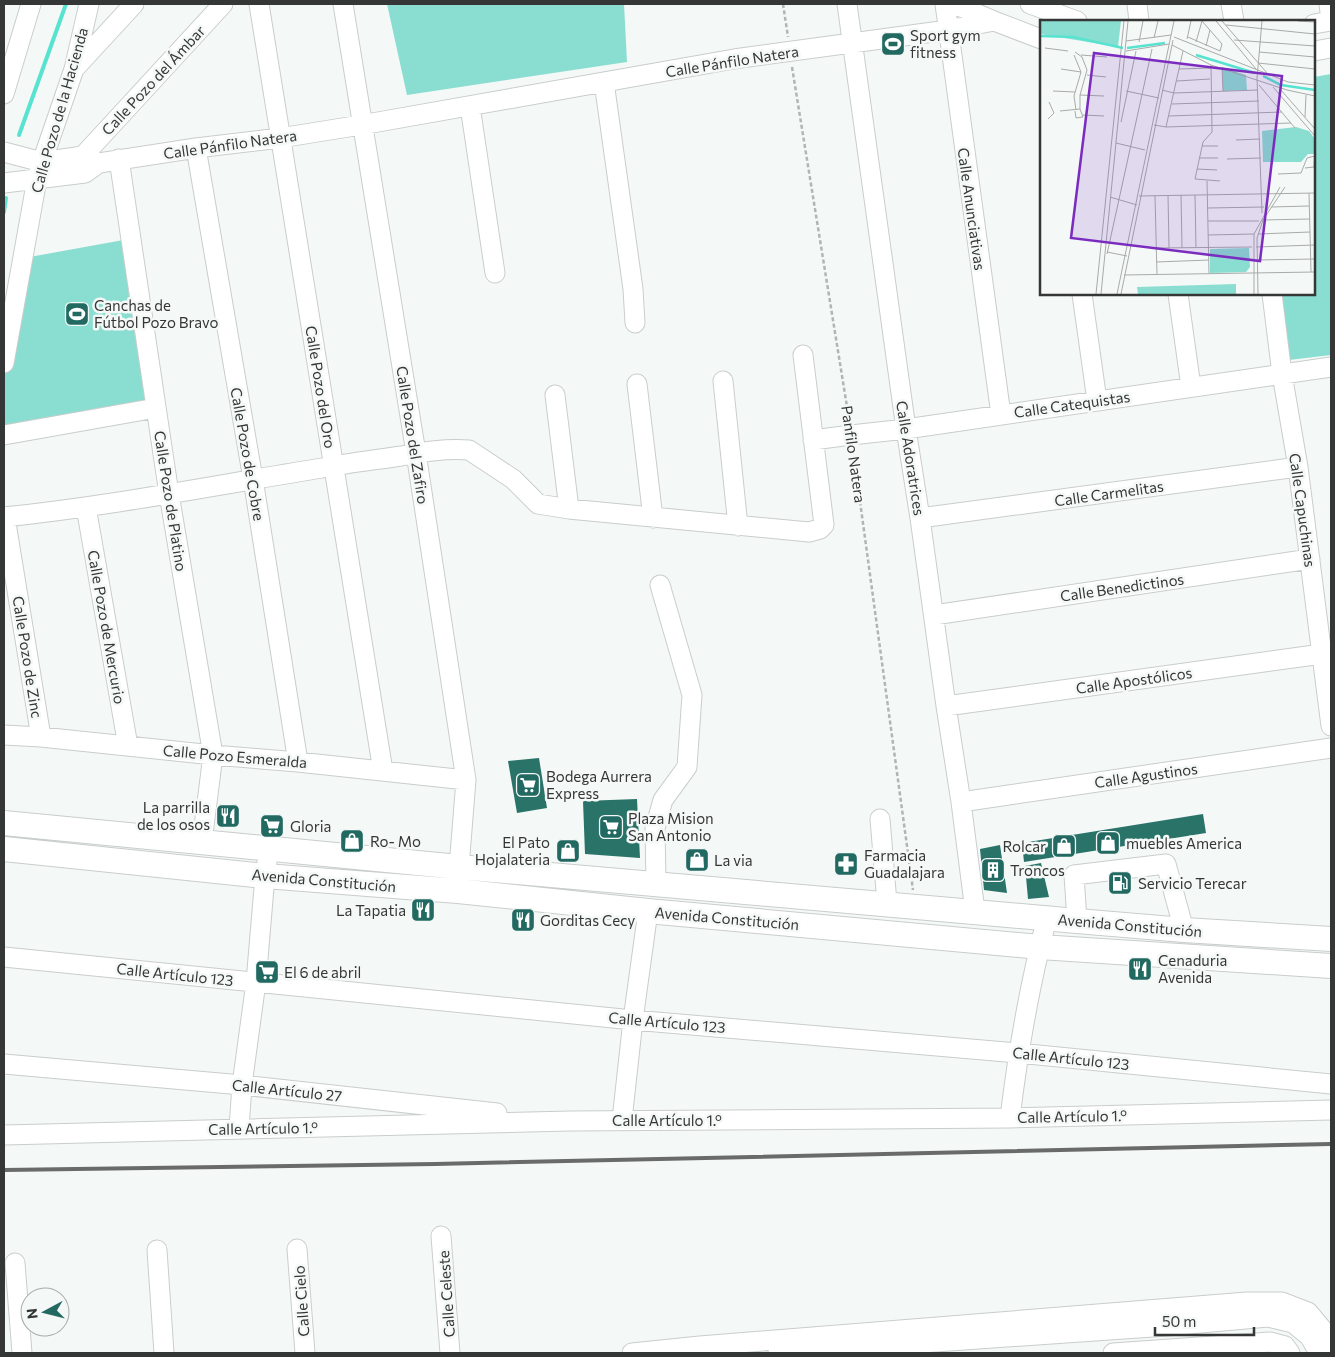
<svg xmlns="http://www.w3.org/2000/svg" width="1335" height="1357" font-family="Commissioner,sans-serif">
	<rect width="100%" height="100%" fill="#f4f8f7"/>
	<path fill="#8aded1" d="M387 4H624L627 62 407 95Z
		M1331 74V355L1289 360 1281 294H1314V77Z
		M129 239 155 407 4 434V369L24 258Z"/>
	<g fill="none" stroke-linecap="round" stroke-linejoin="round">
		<path stroke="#58e3d0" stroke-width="4" d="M19 135 66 4
			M4 212 6 198"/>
	</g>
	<path fill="#2a7369" d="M539 758 547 808 517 813 508 761Z
		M637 799 640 858 585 854 583 801Z
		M1203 814 1206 833 1024 862 1022 843Z
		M1000 845 1007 893 984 890 980 849Z
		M1041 863 1049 897 1028 899 1025 866Z"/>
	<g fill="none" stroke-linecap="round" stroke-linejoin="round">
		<defs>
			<path id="minor" d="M259 4 383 771
				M343 4 416 453 466 780 459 867
				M847 4 906 429 920 518 946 706 961 802 975 911
				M945 4 1001 415
				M954 4 994 21 1041 39
				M1030 4 1077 21
				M1137 4 1139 21
				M1231 4 1234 21
				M1329 4 1331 21
				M1314 24 1331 21
				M1314 51 1331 48
				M75 68 134 4
				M604 82 633 289 635 323
				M4 94 31 4
				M470 106 495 273
				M196 148 253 479 298 762
				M4 152 42 162 83 156 95 161
				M83 156 223 4
				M119 159 169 494 213 755 202 842
				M4 183 85 173 99 163 196 148 280 138 361 125 734 59 948 30 994 21
				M1082 294 1097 401
				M1178 294 1191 387
				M1272 294 1282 374 1298 467 1331 726
				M4 363 37 179 42 162 74 69 89 4
				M723 381 738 526
				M637 384 653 518
				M555 395 569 509
				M4 435 156 408
				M813 440 851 435 906 429 1331 367
				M86 507 128 746
				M4 517C111 506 216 485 322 468 348 463 375 460 401 456 423 452 446 448 469 450L513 479 538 504 569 509 809 532 820 529 824 525 803 355
				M5 517 41 737
				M920 518 1298 467
				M934 615 1310 559
				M946 706 1322 654
				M4 735 41 737 213 755 298 762 466 780
				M961 802 1331 748
				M880 819 887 903
				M656 883 655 828 663 800 687 767 692 695 660 585
				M1077 921 1074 875 1166 864 1184 930
				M4 957 633 1020 1018 1053 1331 1084
				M4 1064 242 1085 497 1113
				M1010 1118C1018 1051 1030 983 1047 918
				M622 1120 633 1020 648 911
				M239 1128 242 1085 256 982 265 876 269 848
				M4 1135 570 1121 1010 1118 1331 1110
				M441 1236 450 1353
				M297 1249 305 1353
				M157 1250 164 1353
				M15 1263 22 1353
				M632 1353 700 1346 1247 1302H1282L1308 1312 1323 1330 1331 1345
				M778 1353 1167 1326 1268 1317 1293 1323 1310 1337 1319 1353
				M1113 1353 1270 1342 1285 1346 1290 1353"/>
			<path id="major" d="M4 823 459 867 1077 921 1184 930 1331 939
				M4 849 265 876 458 891 648 911 1040 947 1331 966"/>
		</defs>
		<use href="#minor" stroke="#c9cdcc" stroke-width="21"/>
		<use href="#major" stroke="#c9cdcc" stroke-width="26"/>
		<path stroke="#b2b5b4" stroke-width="2.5" stroke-dasharray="4 2.5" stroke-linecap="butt" d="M783 4 788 37
			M792 67 849 419
			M853 450 913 890"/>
		<use href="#minor" stroke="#fff" stroke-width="19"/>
		<use href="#major" stroke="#fff" stroke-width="24"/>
		<path stroke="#696b6a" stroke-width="4" d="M4 1170 435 1164 1331 1144"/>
	</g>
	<defs>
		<symbol id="stadium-square" viewBox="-11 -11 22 22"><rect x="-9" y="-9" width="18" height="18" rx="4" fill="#226a61" stroke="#f4f8f7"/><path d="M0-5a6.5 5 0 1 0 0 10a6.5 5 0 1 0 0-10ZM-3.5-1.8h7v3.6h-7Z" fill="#fff"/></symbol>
		<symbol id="supermarket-square" viewBox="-11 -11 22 22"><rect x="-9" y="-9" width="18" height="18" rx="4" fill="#226a61" stroke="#f4f8f7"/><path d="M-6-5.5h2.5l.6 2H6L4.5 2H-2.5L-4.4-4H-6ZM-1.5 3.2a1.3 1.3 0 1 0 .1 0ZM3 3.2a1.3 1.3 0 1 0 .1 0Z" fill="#fff"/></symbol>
		<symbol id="restaurant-square" viewBox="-11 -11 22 22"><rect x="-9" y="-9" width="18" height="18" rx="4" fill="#226a61" stroke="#f4f8f7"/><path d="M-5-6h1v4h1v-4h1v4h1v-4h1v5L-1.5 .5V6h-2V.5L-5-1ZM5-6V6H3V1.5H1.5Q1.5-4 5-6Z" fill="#fff"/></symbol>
		<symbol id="shop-square" viewBox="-11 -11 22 22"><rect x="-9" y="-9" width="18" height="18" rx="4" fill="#226a61" stroke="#f4f8f7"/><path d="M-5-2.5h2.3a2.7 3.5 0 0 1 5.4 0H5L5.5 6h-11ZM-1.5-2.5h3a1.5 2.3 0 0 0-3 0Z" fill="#fff"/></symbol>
		<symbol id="pharmacy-square" viewBox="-11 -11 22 22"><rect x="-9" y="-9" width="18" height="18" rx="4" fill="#226a61" stroke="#f4f8f7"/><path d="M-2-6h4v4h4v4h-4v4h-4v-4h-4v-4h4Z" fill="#fff"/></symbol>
		<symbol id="building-square" viewBox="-11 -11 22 22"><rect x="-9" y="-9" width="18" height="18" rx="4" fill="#226a61" stroke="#f4f8f7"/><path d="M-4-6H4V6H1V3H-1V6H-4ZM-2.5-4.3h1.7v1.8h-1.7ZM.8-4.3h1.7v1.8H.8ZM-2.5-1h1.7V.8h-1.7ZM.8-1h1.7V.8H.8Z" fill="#fff"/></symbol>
		<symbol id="fuel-square" viewBox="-11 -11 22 22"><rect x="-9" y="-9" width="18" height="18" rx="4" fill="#226a61" stroke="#f4f8f7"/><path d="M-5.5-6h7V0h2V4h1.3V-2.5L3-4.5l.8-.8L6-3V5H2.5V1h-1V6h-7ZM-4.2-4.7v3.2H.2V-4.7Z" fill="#fff"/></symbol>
	</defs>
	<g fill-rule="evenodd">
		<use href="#stadium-square" x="879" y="30" width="28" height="28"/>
		<use href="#stadium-square" x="63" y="300" width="28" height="28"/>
		<use href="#supermarket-square" x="514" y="771" width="28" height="28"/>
		<use href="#restaurant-square" x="214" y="802" width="28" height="28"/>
		<use href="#supermarket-square" x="258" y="812" width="28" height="28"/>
		<use href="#supermarket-square" x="597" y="813" width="28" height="28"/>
		<use href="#shop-square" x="338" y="827" width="28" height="28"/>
		<use href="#shop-square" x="1094" y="829" width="28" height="28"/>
		<use href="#shop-square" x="1050" y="832" width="28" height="28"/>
		<use href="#shop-square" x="554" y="837" width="28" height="28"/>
		<use href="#shop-square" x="683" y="846" width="28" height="28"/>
		<use href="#pharmacy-square" x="832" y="850" width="28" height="28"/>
		<use href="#building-square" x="979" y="856" width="28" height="28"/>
		<use href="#fuel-square" x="1106" y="869" width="28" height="28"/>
		<use href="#restaurant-square" x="409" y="896" width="28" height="28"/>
		<use href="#restaurant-square" x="509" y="906" width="28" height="28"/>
		<use href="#restaurant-square" x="1126" y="955" width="28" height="28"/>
		<use href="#supermarket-square" x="253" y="958" width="28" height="28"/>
	</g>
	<g text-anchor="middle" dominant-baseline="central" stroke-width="5" stroke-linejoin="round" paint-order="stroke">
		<g font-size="15" fill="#353736" stroke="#f4f8f7" text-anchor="start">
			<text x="910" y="35">Sport gym<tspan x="910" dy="17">fitness</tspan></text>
			<text x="94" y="305">Canchas de<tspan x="94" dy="17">Fútbol Pozo Bravo</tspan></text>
			<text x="546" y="776">Bodega Aurrera<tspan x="546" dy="17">Express</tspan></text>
			<text x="210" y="807" text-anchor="end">La parrilla<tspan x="210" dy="17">de los osos</tspan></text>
			<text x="628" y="818">Plaza Mision<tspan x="628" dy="17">San Antonio</tspan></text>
			<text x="290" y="826">Gloria</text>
			<text x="370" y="841">Ro- Mo</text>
			<text x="550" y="842" text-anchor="end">El Pato<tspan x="550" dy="17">Hojalateria</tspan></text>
			<text x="1126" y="843">muebles America</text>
			<text x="1046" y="846" text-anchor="end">Rolcar</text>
			<text x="864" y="855">Farmacia<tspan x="864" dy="17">Guadalajara</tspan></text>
			<text x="714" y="860">La via</text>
			<text x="1010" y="870">Troncos</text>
			<text x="1138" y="883">Servicio Terecar</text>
			<text x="406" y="910" text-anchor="end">La Tapatia</text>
			<text x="540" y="920">Gorditas Cecy</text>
			<text x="1158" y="960">Cenaduria<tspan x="1158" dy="17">Avenida</tspan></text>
			<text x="284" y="972">El 6 de abril</text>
		</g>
		<g font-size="15" fill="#353736" stroke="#f4f8f7">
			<text transform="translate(732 61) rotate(-9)">Calle Pánfilo Natera</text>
			<text transform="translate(153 80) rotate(-47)">Calle Pozo del Ámbar</text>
			<text transform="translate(59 110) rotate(-74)">Calle Pozo de la Hacienda</text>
			<text transform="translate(230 144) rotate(-8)">Calle Pánfilo Natera</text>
			<text transform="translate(972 209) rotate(82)">Calle Anunciativas</text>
			<text transform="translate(321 387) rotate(81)">Calle Pozo del Oro</text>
			<text transform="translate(1072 404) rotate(-8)">Calle Catequistas</text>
			<text transform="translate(413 435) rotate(81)">Calle Pozo del Zafiro</text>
			<text transform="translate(248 454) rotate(80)">Calle Pozo de Cobre</text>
			<text transform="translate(854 454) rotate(82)">Panfilo Natera</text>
			<text transform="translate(911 458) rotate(81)">Calle Adoratrices</text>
			<text transform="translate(1109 493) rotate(-8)">Calle Carmelitas</text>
			<text transform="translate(171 501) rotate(81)">Calle Pozo de Platino</text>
			<text transform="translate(1303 510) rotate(82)">Calle Capuchinas</text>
			<text transform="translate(1122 587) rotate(-8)">Calle Benedictinos</text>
			<text transform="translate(107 627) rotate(80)">Calle Pozo de Mercurio</text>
			<text transform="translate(28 657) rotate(81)">Calle Pozo de Zinc</text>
			<text transform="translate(1134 680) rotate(-8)">Calle Apostólicos</text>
			<text transform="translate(235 756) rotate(5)">Calle Pozo Esmeralda</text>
			<text transform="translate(1146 775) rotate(-8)">Calle Agustinos</text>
			<text transform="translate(324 880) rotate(5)">Avenida Constitución</text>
			<text transform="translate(727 918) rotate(5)">Avenida Constitución</text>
			<text transform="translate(1130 925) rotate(5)">Avenida Constitución</text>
			<text transform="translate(175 974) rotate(6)">Calle Artículo 123</text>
			<text transform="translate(667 1022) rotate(5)">Calle Artículo 123</text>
			<text transform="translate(1071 1058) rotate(6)">Calle Artículo 123</text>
			<text transform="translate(287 1090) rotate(6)">Calle Artículo 27</text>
			<text transform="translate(1072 1116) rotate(-1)">Calle Artículo 1.º</text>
			<text x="667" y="1120">Calle Artículo 1.º</text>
			<text transform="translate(263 1128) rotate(-1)">Calle Artículo 1.º</text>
			<text transform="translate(446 1294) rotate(-94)">Calle Celeste</text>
			<text transform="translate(301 1301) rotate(-94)">Calle Cielo</text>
		</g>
	</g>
	<g transform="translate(1040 20)">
		<rect width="275" height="275" fill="#f4f8f7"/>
		<path d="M0 1H81L78 27 0 14ZM182 47 206 55 207 70 183 71ZM256 107 269 111 275 119V134H268L261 142H223L222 111ZM209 228 210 247 206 252 170 253V229ZM196 264V274H98L97 267Z" fill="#8aded1"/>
		<path fill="none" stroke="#58e3d0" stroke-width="2.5" d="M0 16 33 17 83 28M87 28 125 23M156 35 215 53M223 56 241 65 275 70"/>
		<path fill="none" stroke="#a8abaa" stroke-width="1" d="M176 1 216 49M182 1 227 53M222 1 217 58 222 193M258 1 275 2M186 5 275 14M134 17 248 62 275 65M148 17 180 31 182 24 162 1M114 18 118 1M147 19 151 1M194 20 275 26M86 21 131 15M99 22 103 1M156 22 162 1M132 25 171 45 247 70 275 76M166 26 170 10M5 28 28 31M86 31 129 24M35 32 42 37 47 50 40 75V89M219 32 275 37M34 35 41 52 34 76 36 90M41 35 67 37M218 43 275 49M171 45 172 112 163 122 155 159 180 161M182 47 183 71M21 49 41 52M139 49 171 48M47 55 66 57M137 61 170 59M219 65 255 108M233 67 275 116M122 70 134 73 218 70M241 70 275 109M13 71 35 72M86 71 119 78M40 75 64 76M132 84 219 81M20 91 40 89 43 97 36 98 35 91M43 95 64 96M129 96 242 92M265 97 266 75M8 99 14 93 9 82M81 102 96 31M114 105 126 107 251 103M126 107 143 31M196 120 220 119M76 123 105 130M162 126H178M159 138H178M187 139 221 138M265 148 274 147 275 127M157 149 177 150M238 154 261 153 267 138 275 136M167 161 169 254M269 173 271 252M128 175 129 228M141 175 142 228M155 175 156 228M99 176 275 173M115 176 117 255M70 177 97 185M231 187 269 186M168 188 224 187M223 200 270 199M168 201H219M218 214 270 212M168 215 214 214M216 227 275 225M116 228 212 227M67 232 87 236M67 234 112 29M217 240 275 239M116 242 169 240M84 255 275 252M56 274 84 1M61 274 88 1M77 274 134 1M81 274 133 20M214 274V214L240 167M218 274 217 218 223 200 245 167"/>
		<path fill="#7b2cbf" fill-opacity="0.15" stroke="#7b2cbf" stroke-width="2.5" d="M54 33 242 56 220 241 31 218Z"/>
		<rect width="275" height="275" fill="none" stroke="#353736" stroke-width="2.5"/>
	</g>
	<rect width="1335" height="1357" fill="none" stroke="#353736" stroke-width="10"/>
	<g transform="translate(45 1312) rotate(263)"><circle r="24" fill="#f4f8f7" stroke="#a8abaa"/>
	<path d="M0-4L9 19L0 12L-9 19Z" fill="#226a61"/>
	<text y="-8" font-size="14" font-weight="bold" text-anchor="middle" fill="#353736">N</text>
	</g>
	<path d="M1155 1327v8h99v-8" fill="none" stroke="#353736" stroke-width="2.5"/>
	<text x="1162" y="1327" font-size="15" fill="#353736" stroke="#f4f8f7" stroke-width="4" paint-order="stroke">50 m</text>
</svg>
